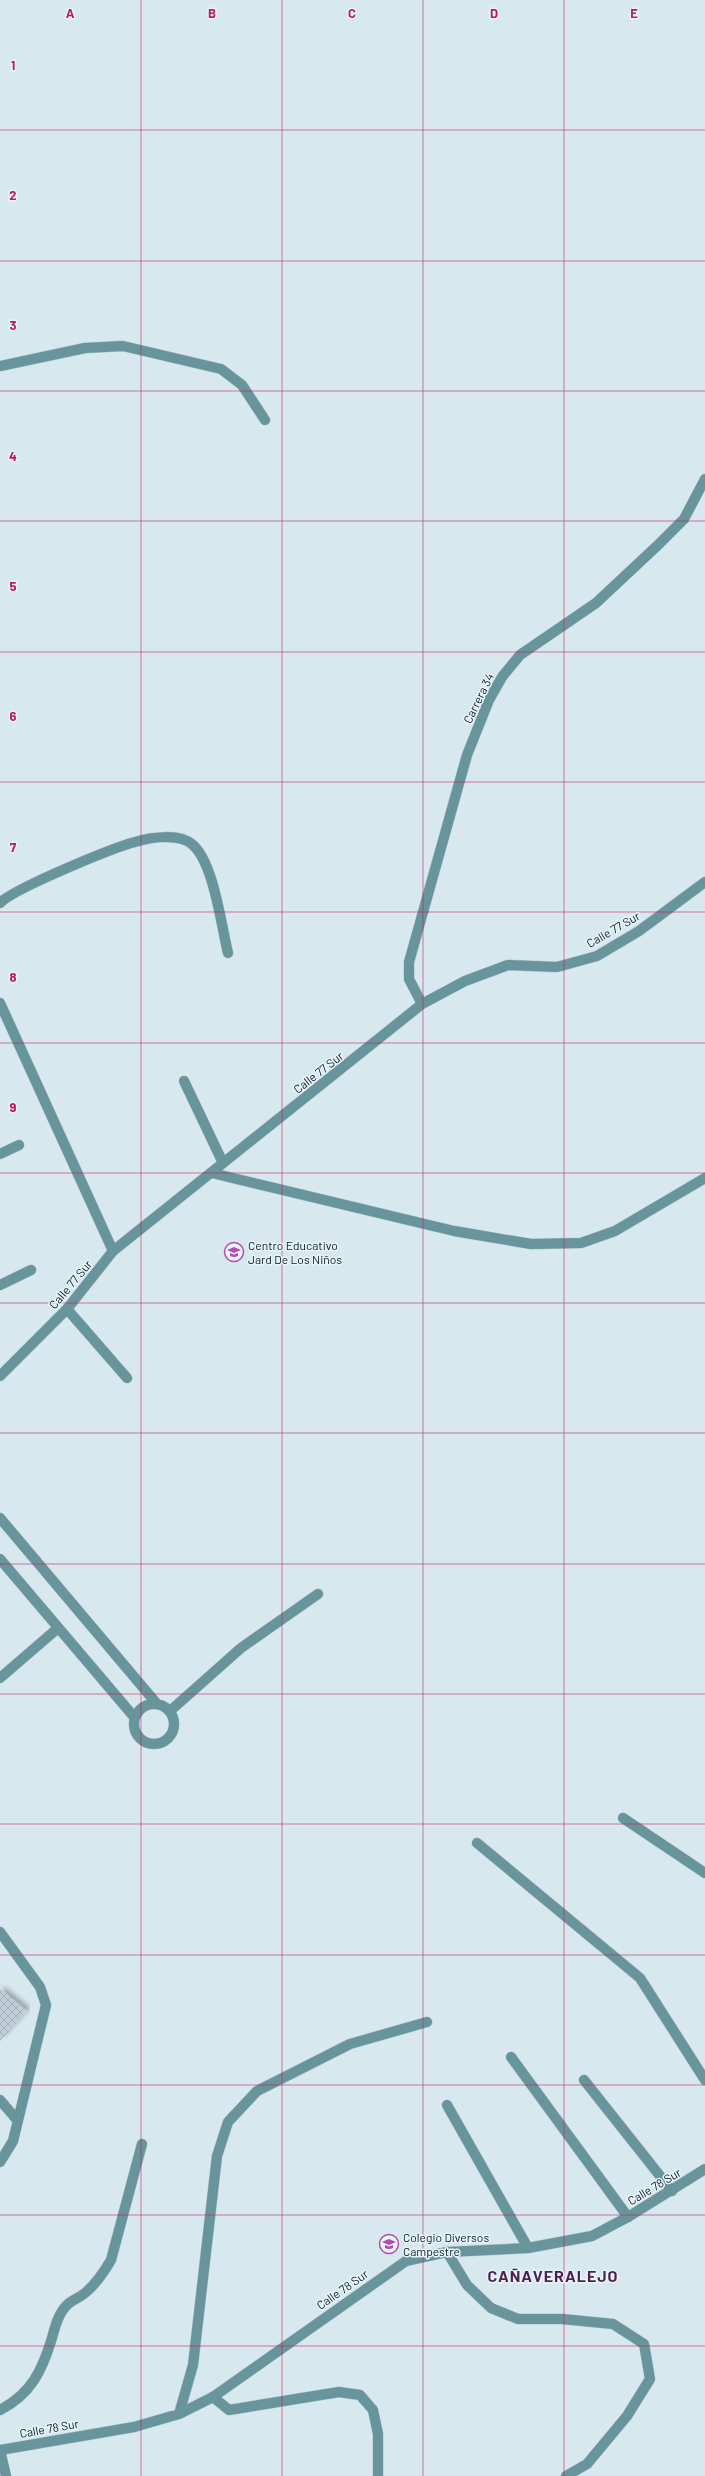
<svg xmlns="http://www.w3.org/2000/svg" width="705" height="2476" font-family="Barlow,sans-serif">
	<defs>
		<pattern id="building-cross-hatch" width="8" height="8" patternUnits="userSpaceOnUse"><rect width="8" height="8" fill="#c1cdd8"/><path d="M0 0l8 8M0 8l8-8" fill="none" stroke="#a5afb9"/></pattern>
		<filter id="shadow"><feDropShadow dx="3.5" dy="-3.5" stdDeviation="2" flood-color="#0004"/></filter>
	</defs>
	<rect width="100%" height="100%" fill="#d7e8ef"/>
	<path fill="url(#building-cross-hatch)" filter="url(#shadow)" d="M0 1989 27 2011 0 2041Z"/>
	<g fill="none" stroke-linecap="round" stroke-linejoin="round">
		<defs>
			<path id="lane" d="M0 366 85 348 123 346 221 369 242 385 265 420
				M0 903C13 889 112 848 135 842 151 837 180 833 193 845 214 864 221 925 228 953
				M0 1003 113 1251
				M184 1081 223 1163
				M212 1173 454 1231 531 1244 581 1243 615 1231 705 1178
				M67 1309 127 1378
				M511 2057 628 2217
				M584 2080 672 2191
				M447 2105 528 2248
				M447 2252 467 2285 491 2308 518 2319H562L613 2324 644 2344 650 2379 627 2416 587 2464 566 2476
				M213 2397 229 2410 339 2392 360 2395 373 2410 378 2434V2476
				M0 2450 6 2476"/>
			<path id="street" d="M422 1004 409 979V962L467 755 489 700 502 677 520 655 596 603 658 545 684 519 705 479
				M0 1154 19 1145
				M0 1285 31 1270
				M0 1376 67 1309 113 1251 422 1004 465 981 508 965 557 967 597 956 639 931 705 882
				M0 1518 157 1704
				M0 1559 135 1718
				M0 1678 58 1628
				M134 1724a20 20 0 1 1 40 0a20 20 0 1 1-40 0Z
				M170 1711 241 1648 318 1594
				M623 1818 705 1873
				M477 1843 640 1978 705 2080
				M0 1932 40 1987 46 2005 13 2141 0 2162
				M0 2100 18 2121
				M0 2410C31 2394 42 2371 52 2338 55 2327 58 2314 67 2305 72 2300 79 2298 85 2293 96 2284 104 2272 111 2260L142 2144
				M179 2414 193 2365 217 2156 228 2122 257 2091 350 2044 427 2022
				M0 2450 134 2427 179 2414 213 2397 406 2261 447 2252 528 2248 592 2236 628 2217 705 2169"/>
		</defs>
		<use href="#lane" stroke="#b4c3c9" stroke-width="11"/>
		<use href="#street" stroke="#b4c3c9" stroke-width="11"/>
		<use href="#lane" stroke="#67959b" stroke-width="10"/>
		<use href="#street" stroke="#67959b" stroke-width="10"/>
	</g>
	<path fill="none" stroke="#c2185b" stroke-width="1" stroke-opacity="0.55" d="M141 0V2476M282 0V2476M423 0V2476M564 0V2476M0 130H705M0 261H705M0 391H705M0 521H705M0 652H705M0 782H705M0 912H705M0 1043H705M0 1173H705M0 1303H705M0 1433H705M0 1564H705M0 1694H705M0 1824H705M0 1955H705M0 2085H705M0 2215H705M0 2346H705"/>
	<defs>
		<symbol id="school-ring" viewBox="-11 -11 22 22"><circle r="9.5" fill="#e4f5fd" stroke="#b74dae" stroke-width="1.5"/><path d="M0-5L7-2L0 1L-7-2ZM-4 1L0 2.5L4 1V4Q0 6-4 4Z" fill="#b74dae"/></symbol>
	</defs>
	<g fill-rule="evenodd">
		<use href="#school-ring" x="223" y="1241" width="22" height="22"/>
		<use href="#school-ring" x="378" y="2233" width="22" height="22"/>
	</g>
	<g text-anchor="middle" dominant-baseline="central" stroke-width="3" stroke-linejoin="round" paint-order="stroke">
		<g font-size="12" fill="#161c1e" stroke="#e4f5fd">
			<text transform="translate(478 698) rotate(-64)">Carrera 34</text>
			<text transform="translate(613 929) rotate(-30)">Calle 77 Sur</text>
			<text transform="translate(318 1072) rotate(-38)">Calle 77 Sur</text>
			<text transform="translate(70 1284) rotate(-50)">Calle 77 Sur</text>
			<text transform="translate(654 2186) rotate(-31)">Calle 78 Sur</text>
			<text transform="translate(342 2289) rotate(-35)">Calle 78 Sur</text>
			<text transform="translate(49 2428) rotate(-10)">Calle 78 Sur</text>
		</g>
		<g font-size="12" fill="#161c1e" stroke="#e4f5fd" text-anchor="start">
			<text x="248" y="1245">Centro Educativo<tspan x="248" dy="14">Jard De Los Niños</tspan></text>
			<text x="403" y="2237">Colegio Diversos<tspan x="403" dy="14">Campestre</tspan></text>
		</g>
		<g font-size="16" font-weight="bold" letter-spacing="1" fill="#521e4d" stroke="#e4f5fd">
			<text x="553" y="2275">CAÑAVERALEJO</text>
		</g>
	</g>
	<g font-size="13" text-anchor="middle" font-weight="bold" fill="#c2185b" stroke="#e4f5fd" stroke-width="3" stroke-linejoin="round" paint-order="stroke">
		<text x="70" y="18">A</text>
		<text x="212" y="18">B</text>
		<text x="352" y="18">C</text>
		<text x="494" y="18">D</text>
		<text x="634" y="18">E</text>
		<text x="13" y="70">1</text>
		<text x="13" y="200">2</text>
		<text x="13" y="330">3</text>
		<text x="13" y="461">4</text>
		<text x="13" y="591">5</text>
		<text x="13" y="721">6</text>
		<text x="13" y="852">7</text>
		<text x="13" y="982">8</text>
		<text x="13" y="1112">9</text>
	</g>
</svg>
